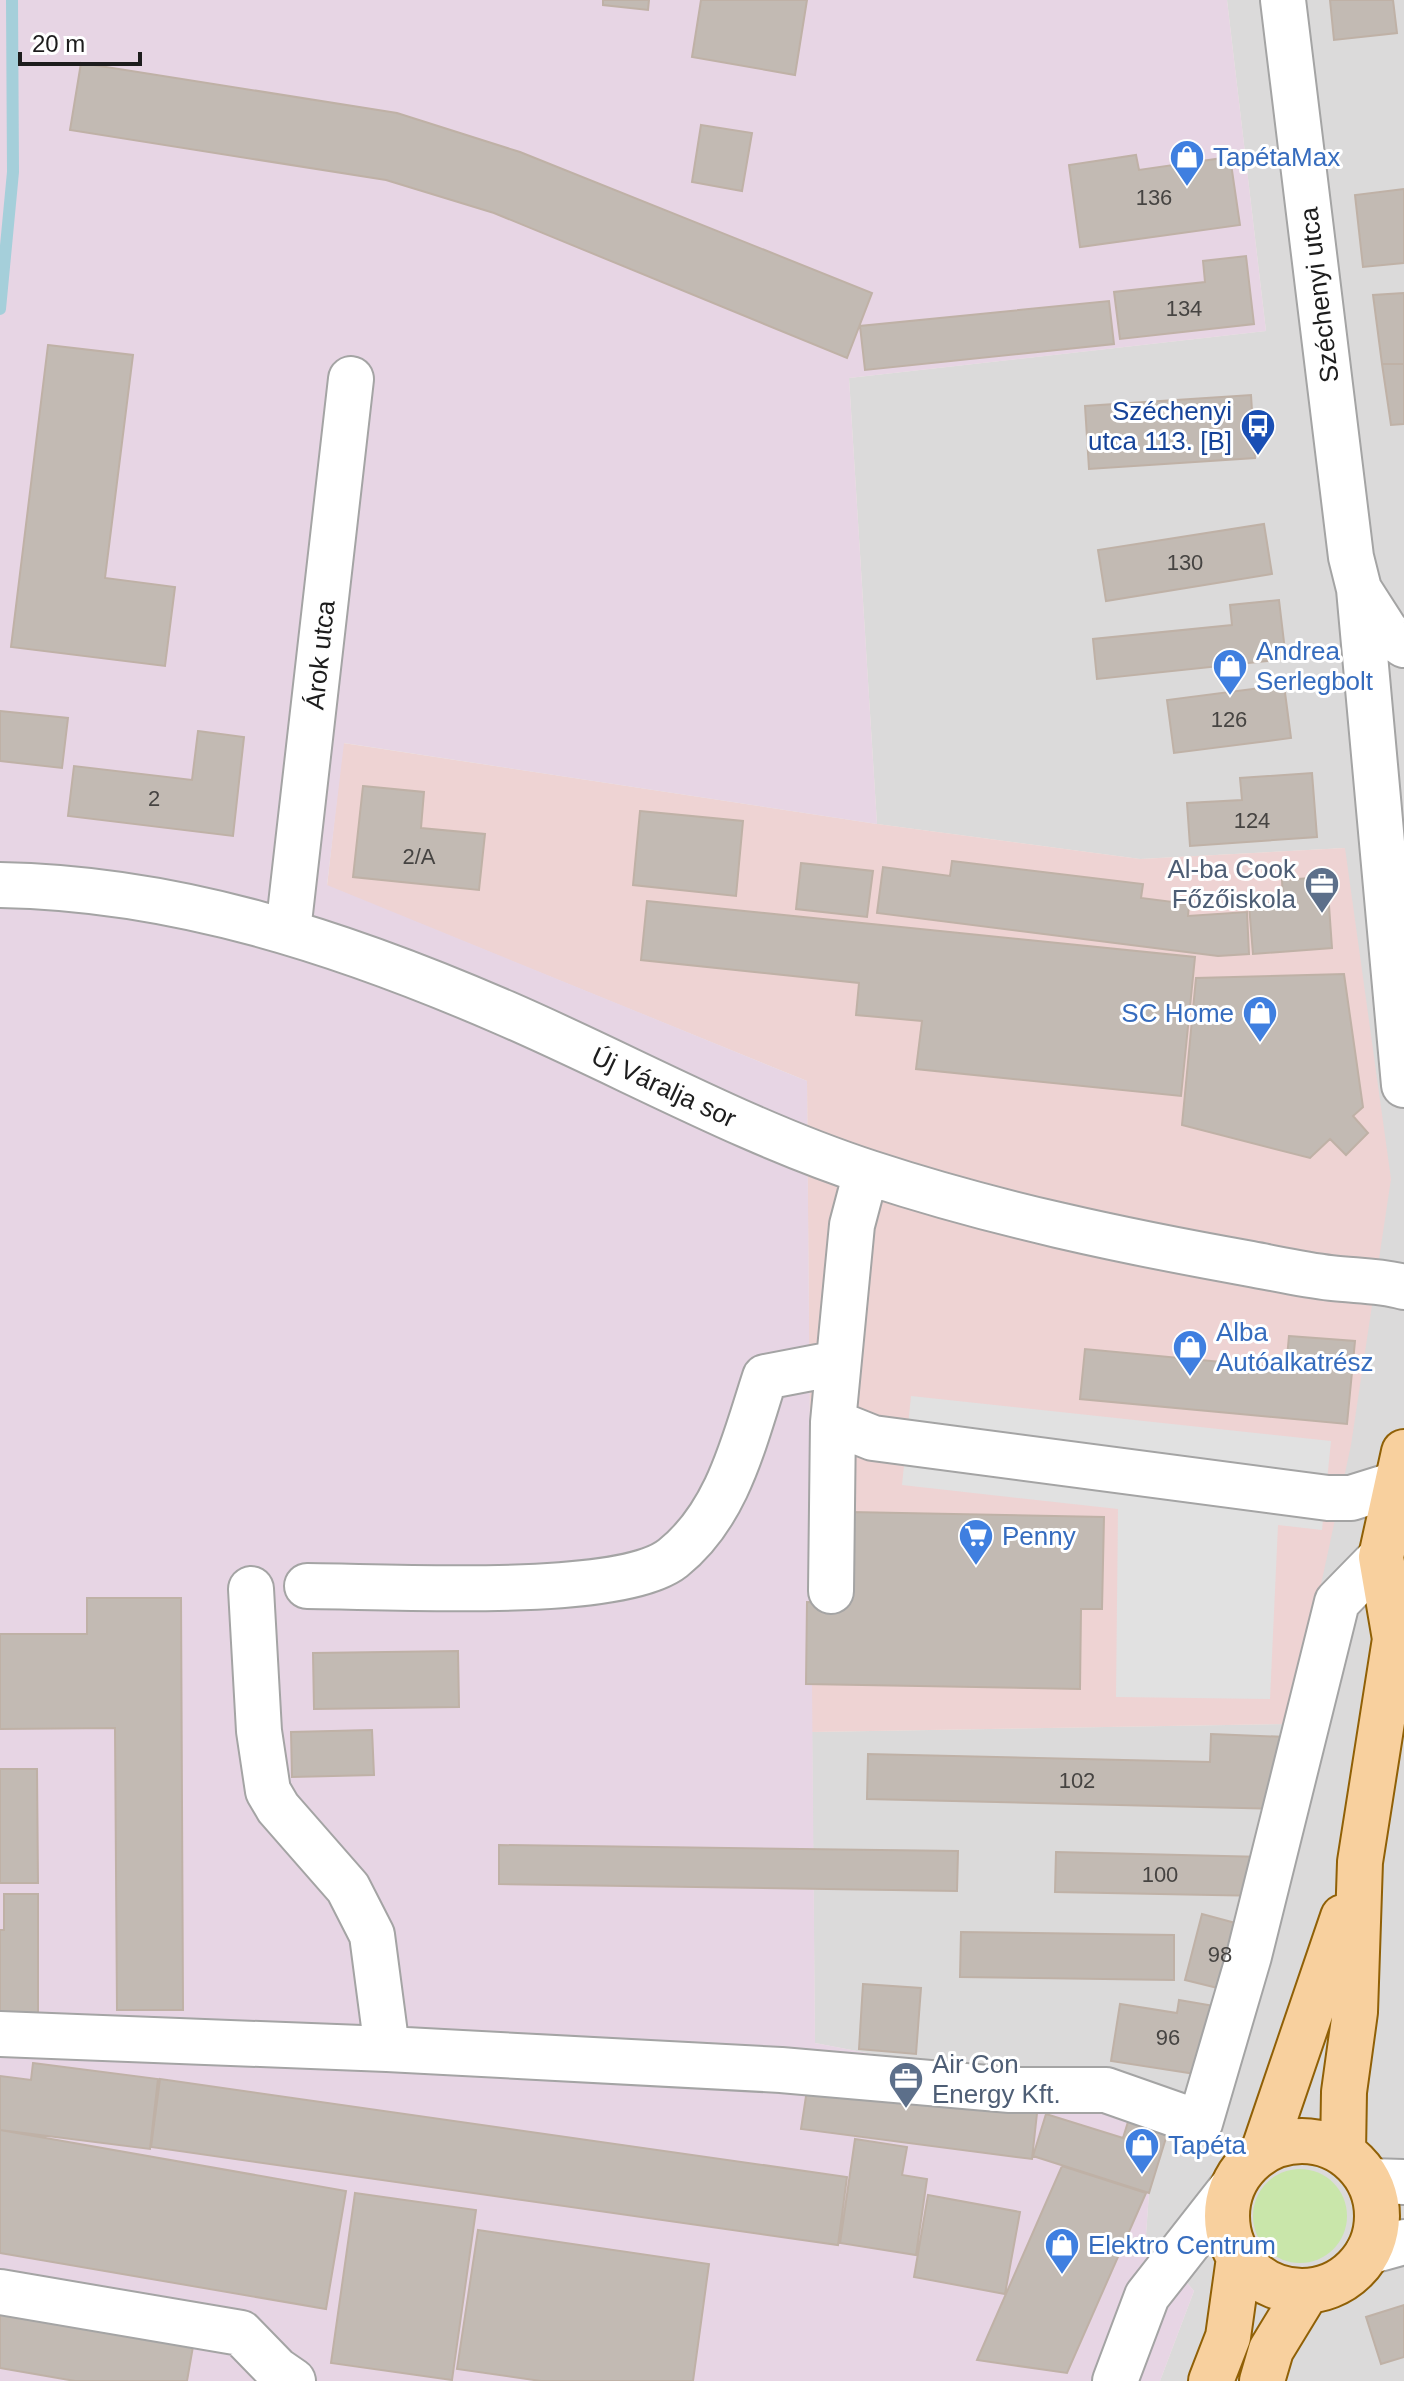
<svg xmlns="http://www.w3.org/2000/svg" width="1404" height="2381" font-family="Helvetica,sans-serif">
	<rect width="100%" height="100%" fill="#eeeae3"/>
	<path fill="#dbdada" d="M1227 0H1404V2381H1160L1194 2291 1146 2235 1155 2108 815 2043 812 1732 1290 1724 1345 848 1140 859 877 824 849 378 1266 331Z"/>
	<path fill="#eed3d3" d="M343 743 877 824 1140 859 1345 848 1391 1179 1351 1445 1291 1724 812 1732 807 1081 327 886Z"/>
	<path fill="#e7d5e4" d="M0 0H1227L1266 331 849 378 877 824 344 743 327 885 807 1081 815 2043 1155 2108 1146 2235 1194 2291 1160 2381H0Z"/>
	<path fill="#c9e6aa" d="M1253 2216a47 47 0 1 1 94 0a47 47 0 1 1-94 0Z"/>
	<path fill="#e1e1e1" d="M911 1396 1331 1441 1322 1530 1278 1525 1270 1699 1116 1697 1118 1509 902 1485Z"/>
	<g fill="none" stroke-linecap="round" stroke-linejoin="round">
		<path stroke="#a5cfda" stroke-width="12" d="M0 309 13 172 12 0"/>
	</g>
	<path fill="#c2bab3" stroke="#bfb1a6" stroke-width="2" d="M603 0H649L648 10 603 5Z
		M701 0H807L795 75 692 57Z
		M1330 0H1393L1397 33 1334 40Z
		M81 63 397 113 520 152 872 293 847 358 494 213 386 180 70 130Z
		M701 125 752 133 742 191 692 182Z
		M1136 155 1139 170 1230 157 1240 225 1080 247 1069 165Z
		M1404 189V263L1363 267 1355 195Z
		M1246 256 1254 324 1120 339 1114 292 1205 282 1203 261Z
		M1404 293V364H1382L1373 295Z
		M1109 301 1114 344 865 370 860 326Z
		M48 345 133 355 105 578 175 587 165 666 11 647Z
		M1382 364H1404V424L1391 425Z
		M1251 395 1255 458 1089 469 1085 406Z
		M1264 524 1272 574 1106 601 1098 550Z
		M1279 600 1286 659 1097 679 1093 639 1232 625 1230 605Z
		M1284 685 1291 738 1174 753 1167 700Z
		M0 711 68 718 62 768 0 761Z
		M198 731 244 737 233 836 68 816 74 766 192 780Z
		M1312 773 1317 837 1190 846 1187 803 1242 800 1240 778Z
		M363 786 424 792 421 828 485 834 479 890 353 877Z
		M640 811 743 821 736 896 633 885Z
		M952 861 1143 884 1141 898 1189 904 1188 916 1247 912 1249 954 1218 956 877 913 883 867 950 876Z
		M801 863 873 871 867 917 796 909Z
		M1327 877 1332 948 1253 954 1249 905 1283 902 1282 880Z
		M647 901 1195 957 1181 1096 916 1069 922 1021 856 1015 859 983 641 960Z
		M1344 974 1363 1107 1353 1116 1368 1133 1346 1155 1330 1139 1310 1158 1182 1125 1196 978Z
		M1289 1336 1355 1341 1347 1424 1080 1399 1085 1349 1286 1368Z
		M850 1512 1104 1517 1102 1609H1081L1080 1689 806 1684 807 1602 848 1603Z
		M87 1598H181L183 2010H117L115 1728 0 1729V1634H87Z
		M458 1651 459 1707 314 1709 313 1653Z
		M372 1730 374 1775 292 1777 291 1732Z
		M1211 1734 1287 1737 1285 1809 867 1799 868 1754 1210 1762Z
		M0 1769H37L38 1883H0Z
		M499 1845 958 1851 957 1891 499 1884Z
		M1056 1852 1265 1857 1264 1896 1055 1892Z
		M4 1894H38V2016H0V1930H4Z
		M1202 1914 1254 1928 1238 1993 1185 1980Z
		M961 1932 1174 1935V1980L960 1977Z
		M863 1984 921 1988 916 2054 859 2049Z
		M1179 2000 1226 2008 1215 2077 1111 2061 1120 2004 1177 2013Z
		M33 2063 158 2079 150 2149 0 2130V2076L31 2080Z
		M160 2079 847 2177 838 2245 151 2147Z
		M808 2083 1037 2113 1032 2159 801 2129Z
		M1131 2112 1170 2125 1149 2193 1033 2156 1046 2114 1123 2138Z
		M0 2130 346 2191 326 2309 0 2253Z
		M855 2139 907 2147 902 2175 927 2179 916 2255 840 2243Z
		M1062 2166 1146 2193 1067 2373 977 2360Z
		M355 2193 476 2210 452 2380 331 2363Z
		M928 2195 1020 2212 1005 2294 914 2277Z
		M478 2230 709 2264 693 2381H541L457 2369Z
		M0 2296 196 2329 187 2381H75L0 2368Z
		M1404 2305V2357L1381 2364 1366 2317Z"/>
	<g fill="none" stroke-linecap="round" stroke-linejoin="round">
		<defs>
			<path id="minor" d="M1283 0 1351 557 1359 589 1404 1085
				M1360 591 1387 633 1404 645
				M0 885C177 888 344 943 505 1013 627 1066 744 1132 870 1173 995 1214 1122 1241 1251 1264 1278 1269 1304 1275 1331 1278 1356 1281 1379 1280 1404 1287
				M288 931 351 379
				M866 1172 852 1225 833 1422 873 1438 1328 1498H1351L1396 1484
				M307 1586C383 1586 619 1601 673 1558 728 1514 744 1441 765 1377L838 1363
				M251 1589 259 1731 268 1791 278 1808 348 1888 372 1935 387 2049
				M831 1591 833 1422
				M0 2034 387 2049 781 2070 1010 2090H1106L1200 2123 1249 1956 1337 1602 1381 1557
				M1369 2181 1404 2182
				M1368 2252 1404 2242
				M0 2292 241 2333 277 2370 293 2381
				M1115 2381 1147 2296 1230 2190"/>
			<path id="major" d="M1227 2216a75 75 0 1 1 150 0a75 75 0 1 1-150 0Z
				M1264 2149 1343 1917
				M1343 2152 1344 2092 1355 2012 1360 1862 1395 1639 1381 1557 1404 1452
				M1211 2381 1228 2337 1239 2258
				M1262 2381 1271 2350 1307 2291"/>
		</defs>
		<use href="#minor" stroke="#a4a4a4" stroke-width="48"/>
		<use href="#major" stroke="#906006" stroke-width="48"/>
		<use href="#minor" stroke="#fff" stroke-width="44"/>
		<use href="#major" stroke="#f8d09e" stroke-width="44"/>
	</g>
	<defs>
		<symbol id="shop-pin" viewBox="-11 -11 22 30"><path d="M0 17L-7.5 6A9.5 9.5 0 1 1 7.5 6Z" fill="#3f7fe0" stroke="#fff"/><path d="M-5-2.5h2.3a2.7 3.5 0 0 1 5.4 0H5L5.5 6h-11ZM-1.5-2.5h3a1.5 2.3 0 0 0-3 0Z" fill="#fff"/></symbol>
		<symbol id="bus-pin" viewBox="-11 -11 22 30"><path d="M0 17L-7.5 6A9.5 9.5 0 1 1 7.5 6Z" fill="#1a4fb4" stroke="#fff"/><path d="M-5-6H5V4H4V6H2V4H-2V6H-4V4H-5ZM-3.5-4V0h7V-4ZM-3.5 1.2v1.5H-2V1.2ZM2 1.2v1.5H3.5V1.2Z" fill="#fff"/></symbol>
		<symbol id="office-pin" viewBox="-11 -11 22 30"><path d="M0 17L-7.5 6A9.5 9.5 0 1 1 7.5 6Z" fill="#5c6f8a" stroke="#fff"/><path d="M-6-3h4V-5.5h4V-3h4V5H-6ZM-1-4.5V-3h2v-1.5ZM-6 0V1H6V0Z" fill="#fff"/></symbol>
		<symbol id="supermarket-pin" viewBox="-11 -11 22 30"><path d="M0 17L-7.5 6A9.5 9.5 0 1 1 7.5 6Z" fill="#3f7fe0" stroke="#fff"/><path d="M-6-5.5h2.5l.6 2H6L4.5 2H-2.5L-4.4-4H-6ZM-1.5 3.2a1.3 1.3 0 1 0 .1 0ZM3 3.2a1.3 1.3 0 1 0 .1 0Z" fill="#fff"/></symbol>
	</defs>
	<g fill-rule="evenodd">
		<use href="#shop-pin" x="1167" y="137" width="40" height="54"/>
		<use href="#bus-pin" x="1238" y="406" width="40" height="54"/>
		<use href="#shop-pin" x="1210" y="646" width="40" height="54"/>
		<use href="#office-pin" x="1302" y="864" width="40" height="54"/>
		<use href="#shop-pin" x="1240" y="993" width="40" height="54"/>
		<use href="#shop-pin" x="1170" y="1327" width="40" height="54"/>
		<use href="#supermarket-pin" x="956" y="1516" width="40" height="54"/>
		<use href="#office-pin" x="886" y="2059" width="40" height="54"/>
		<use href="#shop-pin" x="1122" y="2125" width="40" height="54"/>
		<use href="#shop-pin" x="1042" y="2225" width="40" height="54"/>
	</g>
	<g text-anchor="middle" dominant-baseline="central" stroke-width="6" stroke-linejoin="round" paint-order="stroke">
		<g font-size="22" fill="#464442">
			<text x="1154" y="197">136</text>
			<text x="1184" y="308">134</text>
			<text x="1185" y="562">130</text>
			<text x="1229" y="719">126</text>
			<text x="154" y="798">2</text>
			<text x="1252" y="820">124</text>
			<text x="419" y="856">2/A</text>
			<text x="1077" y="1780">102</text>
			<text x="1160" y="1874">100</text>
			<text x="1220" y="1954">98</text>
			<text x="1168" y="2037">96</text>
		</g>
		<g font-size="26" fill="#366cbe" stroke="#fff" text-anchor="start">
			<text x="1213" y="157">TapétaMax</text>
			<text x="1256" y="651">Andrea<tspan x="1256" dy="30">Serlegbolt</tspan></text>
			<text x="1234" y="1013" text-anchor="end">SC Home</text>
			<text x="1216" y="1332">Alba<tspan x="1216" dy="30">Autóalkatrész</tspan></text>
			<text x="1002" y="1536">Penny</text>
			<text x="1168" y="2145">Tapéta</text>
			<text x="1088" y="2245">Elektro Centrum</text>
		</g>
		<g font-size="26" fill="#1d1d1d" stroke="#fff">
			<text transform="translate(1319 295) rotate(-97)">Széchenyi utca</text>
			<text transform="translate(320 655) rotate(-84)">Árok utca</text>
			<text transform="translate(664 1087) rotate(25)">Új Váralja sor</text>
		</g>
		<g font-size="26" fill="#164399" stroke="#fff" text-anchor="end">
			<text x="1232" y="411">Széchenyi<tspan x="1232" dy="30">utca 113. [B]</tspan></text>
		</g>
		<g font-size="26" fill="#4e5e75" stroke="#fff" text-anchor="end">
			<text x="1296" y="869">Al-ba Cook<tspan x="1296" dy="30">Főzőiskola</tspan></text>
			<text x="932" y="2064" text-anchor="start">Air Con<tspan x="932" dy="30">Energy Kft.</tspan></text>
		</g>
	</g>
	<path d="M20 52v12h120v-12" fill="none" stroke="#1d1d1d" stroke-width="4"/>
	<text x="32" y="52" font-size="24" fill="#1d1d1d" stroke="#ffffff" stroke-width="6" paint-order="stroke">20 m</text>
</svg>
